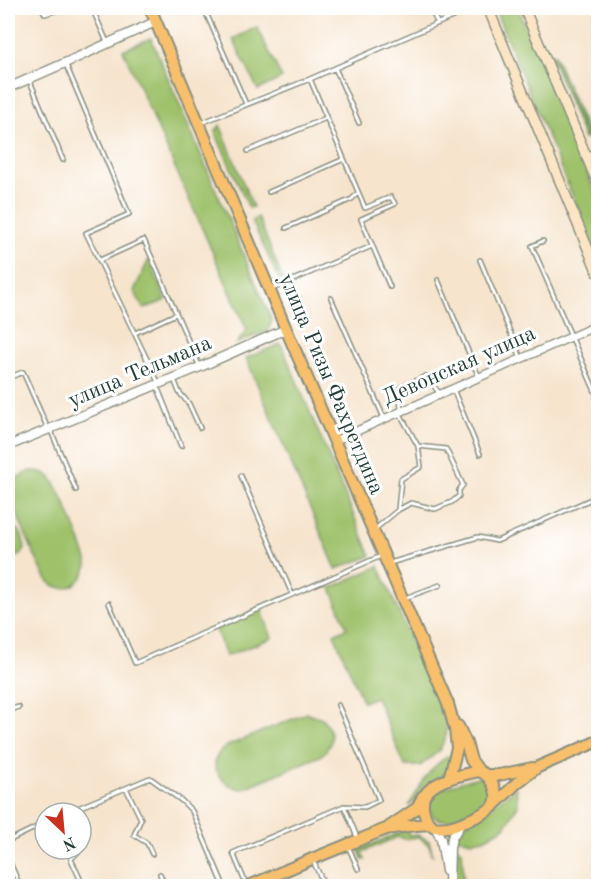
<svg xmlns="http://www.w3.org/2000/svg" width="606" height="894" font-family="'Old Standard TT',serif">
	<rect width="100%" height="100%" fill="#fff"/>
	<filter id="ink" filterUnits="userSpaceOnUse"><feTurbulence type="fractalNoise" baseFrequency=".0167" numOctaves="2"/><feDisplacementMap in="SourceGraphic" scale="12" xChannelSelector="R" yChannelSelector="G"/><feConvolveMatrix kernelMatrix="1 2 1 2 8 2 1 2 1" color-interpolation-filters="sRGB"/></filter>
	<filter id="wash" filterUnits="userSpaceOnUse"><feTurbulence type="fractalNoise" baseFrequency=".008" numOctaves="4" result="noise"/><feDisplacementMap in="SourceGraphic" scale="24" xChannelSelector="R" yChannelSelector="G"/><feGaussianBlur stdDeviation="1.35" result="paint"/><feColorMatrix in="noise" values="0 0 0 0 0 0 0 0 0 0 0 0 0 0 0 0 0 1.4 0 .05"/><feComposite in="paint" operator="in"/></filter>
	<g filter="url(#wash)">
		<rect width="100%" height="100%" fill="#f6e4cd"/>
		<path fill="#9ec16b" stroke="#5e7f50" stroke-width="1.5" d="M494 8H518L598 199V257Z
			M257 27 282 78 258 90 233 39Z
			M151 38 272 321 268 331 237 343 247 330 123 50Z
			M220 125 253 207 249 208 215 132Z
			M258 217 283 280 279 279 252 221Z
			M149 259 166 300 144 309 134 291Z
			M281 344 371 556 336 569 246 358Z
			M30 471C36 471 43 471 48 475 59 482 82 545 87 560 89 577 70 595 53 585 52 585 47 580 46 578 39 566 9 500 10 490 11 479 22 475 30 471Z
			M12 528C21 528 24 541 25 549L22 554 8 560V529Z
			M379 566 446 722V736L439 751 420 766H405L376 697 363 702 334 634 347 628 331 588Z
			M261 608 272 638 226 656 215 628Z
			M307 713 322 718C334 733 336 743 320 756L242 789C225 787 207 769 219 753 221 750 224 748 227 746Z
			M454 754 451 768 443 777 432 784 409 806C420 786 431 762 454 754Z
			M480 777 486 779 493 794 491 802C477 809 444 830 432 815 430 812 429 808 428 805 429 803 431 798 432 796 438 789 470 778 480 777Z
			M516 788 518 805 505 827 484 839 471 841 456 837 463 826Z
			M406 830 409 835H418L429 841 433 856 429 845 418 837 406 839 398 837 362 852 365 860 362 859 358 850Z
			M453 845 462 850 464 884 469 886H455L453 873Z"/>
		<path fill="#7ea75f" stroke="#4e724a" stroke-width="1.5" d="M554 54 589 137 584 139 551 56Z"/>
	</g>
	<g filter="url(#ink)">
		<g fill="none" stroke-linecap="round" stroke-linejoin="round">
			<defs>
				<path id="service" d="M42 8 45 14 64 8
					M92 8 107 42
					M207 8 206 13 246 104
					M430 8 437 22
					M66 65 129 214 86 233 158 382
					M335 68 359 123
					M29 79 63 160
					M310 79 365 208 391 197 395 204 361 219 390 287
					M201 123 310 79 473 8
					M248 151 326 118
					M269 192 344 159
					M286 228 352 199 358 193
					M543 241 532 246 598 398
					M100 260 144 240 199 365
					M480 260 521 358
					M438 280 479 377
					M272 289 372 246
					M331 298 384 418
					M135 333 176 314
					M8 378 23 372 48 429
					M174 379 179 392 189 404 200 428
					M157 386 181 446
					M453 389 480 454
					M401 409 399 388 426 376 440 394
					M51 431 76 490
					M241 476 292 594
					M398 510 411 503 435 509 452 502 459 496V490L463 485 446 449 418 446
					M374 530 398 510 401 479 421 467 418 446 399 412
					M390 563 478 537 497 541 598 496
					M405 598 440 585
					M109 603 135 663 381 556
					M8 710 19 707
					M126 788 141 819 134 835 147 843 152 854
					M344 806 357 837
					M66 813 150 778 182 801 192 811 224 886
					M8 841 45 823
					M348 846 358 869
					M81 849 71 859 82 883
					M8 858 20 886
					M313 861 324 884
					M8 873 13 871
					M160 874 165 886
					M246 884 233 853 344 806 365 807 379 800 338 705"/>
				<path id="minor" d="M334 441 598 325"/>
				<path id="tertiary" d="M8 88 65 63 155 22
					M587 157 598 153
					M8 446 200 367 286 329
					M435 827 441 839 446 871
					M449 886 450 847 452 838 462 822"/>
				<path id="secondary" d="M488 8 598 273
					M524 8 598 184"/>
				<path id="primary" d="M150 8 286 329 448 704 455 729 457 748 449 779
					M458 726 466 743 471 760 479 771
					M479 771C487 774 491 779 494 787 496 793 498 799 494 805 489 813 458 825 448 827 444 827 439 828 435 827 423 823 419 799 428 791 441 778 462 775 479 771Z
					M487 775H499L532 768
					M495 804 518 782 538 767 598 741
					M389 827 417 808 423 796
					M249 886 312 859 386 829 416 825 431 824"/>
			</defs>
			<use href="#service" stroke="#8a9080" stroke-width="6"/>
			<use href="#minor" stroke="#8a9080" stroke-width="10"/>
			<use href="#tertiary" stroke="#8a9080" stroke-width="11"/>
			<use href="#secondary" stroke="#8a9080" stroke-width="12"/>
			<use href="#primary" stroke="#8a9080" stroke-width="14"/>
			<use href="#service" stroke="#fff" stroke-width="3"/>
			<use href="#minor" stroke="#fff" stroke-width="7"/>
			<use href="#tertiary" stroke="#fff" stroke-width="8"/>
			<use href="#secondary" stroke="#fce5c4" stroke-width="9"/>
			<use href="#primary" stroke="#f8bf6c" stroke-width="10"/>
		</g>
	</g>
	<g text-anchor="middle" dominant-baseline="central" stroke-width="6" stroke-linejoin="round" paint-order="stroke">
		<g font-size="22" fill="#1f3d34" stroke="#fff">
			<text transform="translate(459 366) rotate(-24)">Девонская улица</text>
			<text transform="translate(140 372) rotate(-23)">улица Тельмана</text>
			<text transform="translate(331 384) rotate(67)">улица Ризы Фахретдина</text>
		</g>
	</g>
	<rect width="606" height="894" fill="none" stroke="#fff" stroke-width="30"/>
	<g transform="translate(63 831) rotate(154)"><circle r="28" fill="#ffffff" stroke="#a5b1ae" stroke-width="1.5"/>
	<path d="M0-4.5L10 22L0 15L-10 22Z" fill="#c8321e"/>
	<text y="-9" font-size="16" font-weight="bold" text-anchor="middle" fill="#1f3d34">N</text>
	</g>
</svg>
